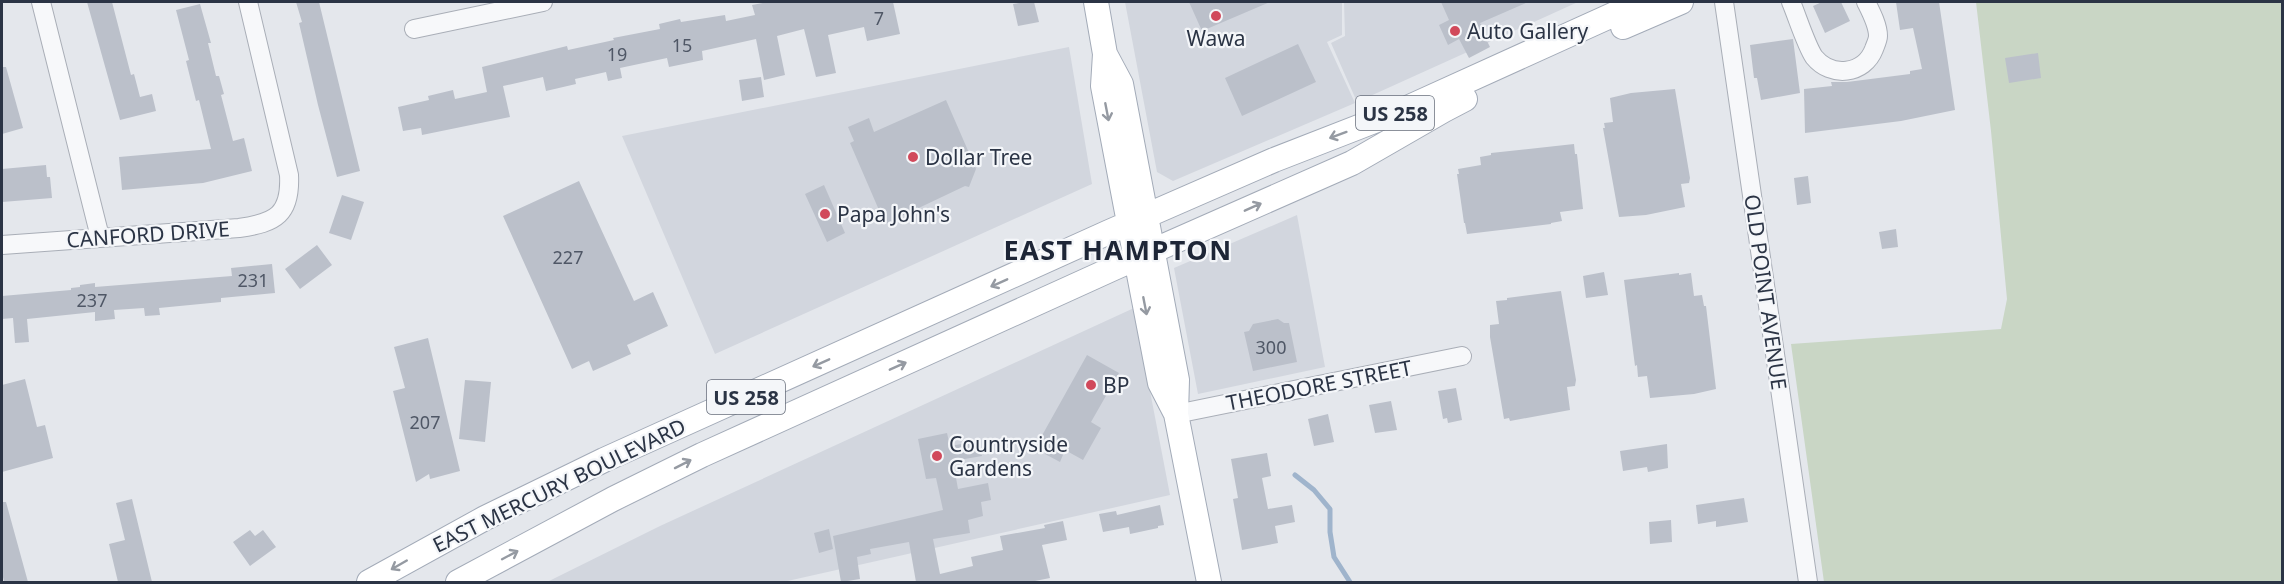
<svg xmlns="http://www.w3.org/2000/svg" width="2284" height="584" font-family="'Noto Sans',sans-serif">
	<rect width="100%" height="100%" fill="#e4e7ec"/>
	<path fill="#d2d6de" d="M1125 2H1342V35L1327 42 1355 103 1173 181 1157 172Z
		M1344 2H1578L1357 102 1331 43 1345 36Z
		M1069 47 1092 184 715 354 622 136Z
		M1297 215 1325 367 1198 394 1174 268Z
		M1134 308 1170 495 783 582H547L660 526Z"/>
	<path fill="#c9d6c5" d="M1976 2H2282V582H1824L1791 344 2001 329 2007 299 1991 131Z"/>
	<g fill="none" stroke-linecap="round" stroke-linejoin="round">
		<path stroke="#9fb4cc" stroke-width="5" d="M1295 475 1314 490 1330 509V532L1334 557 1350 582"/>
	</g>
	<path fill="#bbc0ca" d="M87 2H112L131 75 134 74 140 97 152 94 156 111 120 120Z
		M296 2H319L360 171 337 177 318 105 299 23 302 22Z
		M768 2H893L900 34 867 41 864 27 828 35 836 73 816 77 804 29 777 36 785 75 764 80 756 39 702 51 703 60 669 67 667 58 620 68 622 78 608 81 606 72 575 79 576 84 546 91 543 77 503 86 510 117 422 135 421 128 403 131 398 107 429 100 428 96 453 90 455 99 487 92 482 67 567 46 568 50 614 40 613 38 660 29 659 24 680 19 681 22 725 15 726 21 755 15 752 5Z
		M1026 2H1034L1039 22 1018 26 1013 4Z
		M1189 2H1270L1202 31Z
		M1441 2H1528L1480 23 1483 28 1481 29 1490 47 1469 58 1459 39 1448 45 1439 25 1449 20Z
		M1822 2H1841L1850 21 1825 33 1813 6Z
		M1896 2H1939L1955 110 1901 121 1805 133 1804 89 1832 86 1831 82H1847L1910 74V71L1922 69 1913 28 1900 30Z
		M200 4 211 43H208L216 76H219L224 94 221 95 233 141 244 138 252 171 203 183 122 190 119 157 211 149 199 100 196 101 186 61 189 60 176 10Z
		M1793 39 1800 93 1761 100 1757 78H1754L1750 45Z
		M1298 44 1316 82 1242 116 1225 78Z
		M2038 53 2041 78 2009 83 2005 58Z
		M2 67H6L23 128 2 134Z
		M761 77 764 97 742 101 739 80Z
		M1675 89 1690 178 1689 183 1681 184 1685 207 1646 215 1619 217 1603 128H1605L1604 123 1613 122 1610 98 1631 93Z
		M946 100 976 169 969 187 965 186 885 224 850 143 854 141 848 127 869 118 874 132Z
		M1574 144 1575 154H1577L1583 209 1560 212 1562 221 1551 223V224L1467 234 1465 223H1464L1457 174H1459L1458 169 1481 165 1480 157 1491 155V153Z
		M46 165 47 177H50L52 198 2 202V169Z
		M1808 176 1811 203 1797 205 1794 178Z
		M579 181 634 301 653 292 668 326 627 345 631 354 593 371 589 361 572 369 503 216Z
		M824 185 845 233 827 242 805 194Z
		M342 195 364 202 351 240 329 233Z
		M1896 229 1898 247 1882 249 1879 232Z
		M317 245 332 265 300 289 285 269Z
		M272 264 275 293 221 298V302L159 308 160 315 145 316 144 308 114 310 115 319 95 321V312L27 319 29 342 15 343 13 318 2 319V296L71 290V288L80 287V285L95 283V287L232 276 231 268Z
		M1604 272 1608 295 1586 298 1583 276Z
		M1679 273V275L1691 273 1694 296 1702 295 1704 306H1706L1716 389 1694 394 1650 398 1647 376 1638 377 1637 365 1635 366 1624 280Z
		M1561 291 1576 380 1575 386 1567 387 1570 410 1510 421 1509 418 1504 419 1490 337V325L1499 324 1496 301 1507 300V298Z
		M1278 319 1284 323H1289L1297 362 1253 371 1244 332 1249 331 1253 324Z
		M428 338 460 471 430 479 429 474 416 482 393 391 405 388 394 347Z
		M1087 355 1119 373 1091 422 1101 428 1083 460 1065 450 1060 462 1045 454 1046 451 1035 448Z
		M25 379 37 427 45 425 53 458 2 472V385Z
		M465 380 491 382 485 442 459 439Z
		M1456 388 1462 420 1448 423 1447 418 1443 419 1438 391Z
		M1391 401 1397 430 1375 433 1369 405Z
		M1328 414 1334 442 1314 446 1308 419Z
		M947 433 950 446 979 441 982 456 953 461 958 489 988 483 991 500 981 502 983 516 968 520 970 533 933 539 940 574 973 566 971 557 1003 550 1000 536 1045 528 1044 525 1063 521 1067 540 1042 545 1050 578 1030 582H916L909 542 870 549 871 554 857 557 860 579 841 582 833 536 943 510 936 478 926 479 918 439Z
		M1667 444 1668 468 1648 472 1647 467 1623 471 1620 451Z
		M1267 453 1271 476 1262 478 1268 509 1292 505 1295 522 1275 526 1278 543 1242 550 1233 499 1238 498 1231 459Z
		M1744 498 1748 522 1716 527V521L1698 524 1696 505Z
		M132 499 152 582H118L109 544 125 540 116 503Z
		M2 502H6L28 582H4L2 572Z
		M1160 505 1164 525 1158 526V528L1130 534 1129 527 1103 532 1099 514 1116 511 1117 515Z
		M1671 520 1672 542 1650 544 1649 522Z
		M829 529 833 549 819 553 814 533Z
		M250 530 255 536 263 530 276 547 250 566 233 542Z"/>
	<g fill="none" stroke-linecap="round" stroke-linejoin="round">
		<defs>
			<path id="minor" d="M41 2 100 237
				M1724 2 1808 582
				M1791 2C1797 16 1806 45 1814 57 1831 78 1864 75 1874 49 1875 46 1878 40 1878 36 1878 25 1871 12 1866 2
				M414 29 543 2
				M2 245 239 228C276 223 291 214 289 175L248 2
				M1176 414 1462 356"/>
			<path id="major" d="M1096 2 1105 54 1103 86 1126 207 1160 383 1175 412
				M1623 27 1681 2
				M1105 54 1121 84 1177 380 1176 414 1209 582
				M369 582 485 518 604 460 1109 232 1274 160 1405 109 1641 2
				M458 582 613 499 702 455 1114 268 1352 163 1444 110 1465 99"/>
		</defs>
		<use href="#minor" stroke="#a9aeb7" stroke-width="20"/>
		<use href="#major" stroke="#a3abb8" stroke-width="26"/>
		<use href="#minor" stroke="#f7f8fa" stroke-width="18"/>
		<use href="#major" stroke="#fff" stroke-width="24"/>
	</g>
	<defs><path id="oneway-shaft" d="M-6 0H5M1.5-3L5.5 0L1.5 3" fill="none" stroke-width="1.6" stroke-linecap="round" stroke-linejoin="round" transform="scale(1.5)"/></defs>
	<g stroke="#959aa2">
		<use href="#oneway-shaft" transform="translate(1107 112) rotate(79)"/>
		<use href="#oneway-shaft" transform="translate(1338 135) rotate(160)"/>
		<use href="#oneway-shaft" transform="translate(1253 207) rotate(-24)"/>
		<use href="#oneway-shaft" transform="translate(999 283) rotate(156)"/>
		<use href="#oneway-shaft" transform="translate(1145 306) rotate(79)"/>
		<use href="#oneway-shaft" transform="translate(821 363) rotate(156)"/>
		<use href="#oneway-shaft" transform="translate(898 366) rotate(-24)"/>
		<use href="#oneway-shaft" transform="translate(683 464) rotate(-27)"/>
		<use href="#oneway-shaft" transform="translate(510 555) rotate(-28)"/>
		<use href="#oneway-shaft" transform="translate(399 565) rotate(150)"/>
	</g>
	<g fill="#d1495b" stroke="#f4f6f9" stroke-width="2">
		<circle cx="1216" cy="16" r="6"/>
		<circle cx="1455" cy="31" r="6"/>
		<circle cx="913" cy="157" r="6"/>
		<circle cx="825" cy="214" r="6"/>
		<circle cx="1091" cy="385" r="6"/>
		<circle cx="937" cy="456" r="6"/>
	</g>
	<g text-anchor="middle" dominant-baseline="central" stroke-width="4.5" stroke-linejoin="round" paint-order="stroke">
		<g font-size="18" fill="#4f5766">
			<text x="879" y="18">7</text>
			<text x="682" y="45">15</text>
			<text x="617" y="54">19</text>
			<text x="568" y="257">227</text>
			<text x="253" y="280">231</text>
			<text x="92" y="300">237</text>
			<text x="1271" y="347">300</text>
			<text x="425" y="422">207</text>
		</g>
		<g fill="#f4f6f9" stroke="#676e7b" stroke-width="1.5">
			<rect x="1356" y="96" width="78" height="34" rx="4.5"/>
			<rect x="707" y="380" width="78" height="34" rx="4.5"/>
		</g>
		<g font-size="20" font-weight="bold" fill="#2b3445">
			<text x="1395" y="113">US 258</text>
			<text x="746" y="397">US 258</text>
		</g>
		<g font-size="21" fill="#2b3445" stroke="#f4f6f9" text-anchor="start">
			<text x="1467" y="31">Auto Gallery</text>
			<text x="1216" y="38" text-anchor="middle">Wawa</text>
			<text x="925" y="157">Dollar Tree</text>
			<text x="837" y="214">Papa John's</text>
			<text x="1103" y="385">BP</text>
			<text x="949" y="444">Countryside<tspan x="949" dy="24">Gardens</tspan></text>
		</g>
		<g font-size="21" fill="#2b3445" stroke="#f4f6f9">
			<text transform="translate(148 234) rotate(-4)">CANFORD DRIVE</text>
			<text transform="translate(1766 292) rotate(82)">OLD POINT AVENUE</text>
			<text transform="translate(1319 385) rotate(-11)">THEODORE STREET</text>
			<text transform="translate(559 485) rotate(-26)">EAST MERCURY BOULEVARD</text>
		</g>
		<g font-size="27" font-weight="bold" letter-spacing="1.5" fill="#1d2536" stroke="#f4f6f9">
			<text x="1118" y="249">EAST HAMPTON</text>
		</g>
	</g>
	<rect width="2284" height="584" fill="none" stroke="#2b3445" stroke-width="6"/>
</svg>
